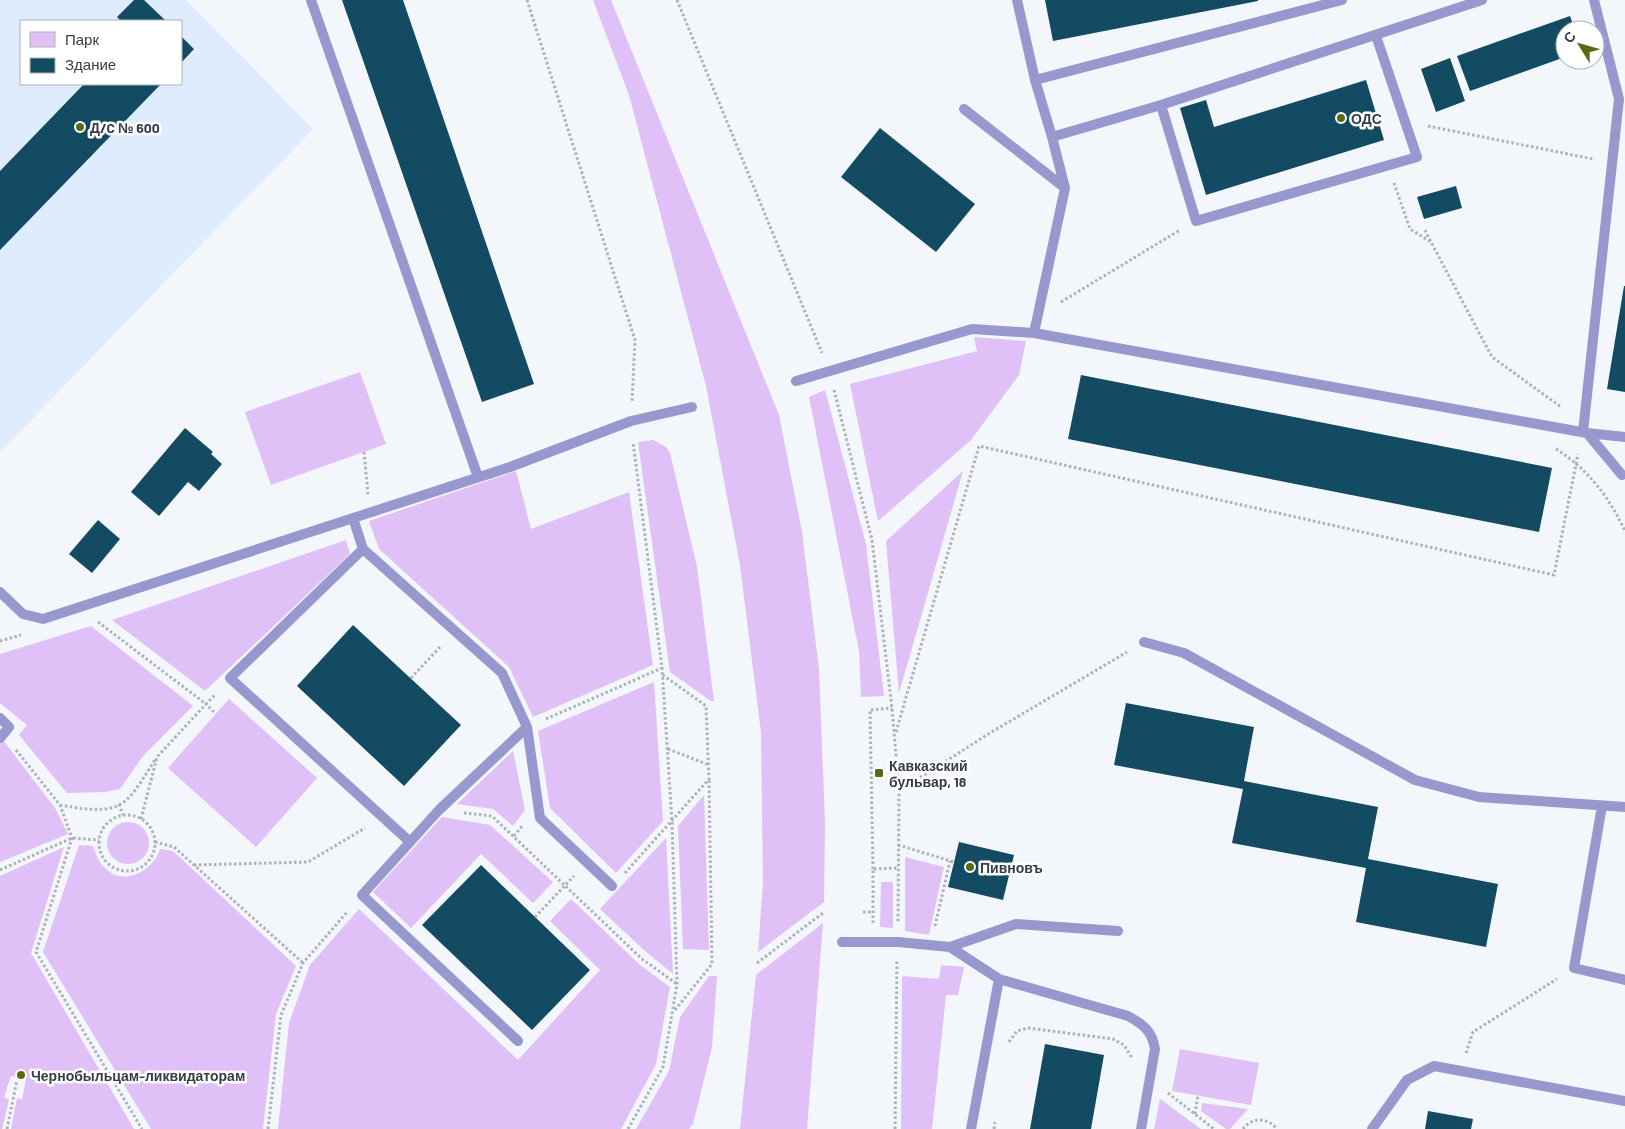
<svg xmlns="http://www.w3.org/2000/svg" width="1625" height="1129" font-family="Barlow,sans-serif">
	<rect width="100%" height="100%" fill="#f3f6fa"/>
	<path fill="#dfecfd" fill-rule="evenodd" d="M0 0H186L313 129 0 452ZM21 21H181V84H21Z"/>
	<path fill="#dfc0f7" d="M593 0H611L779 415 802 532 819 669 825 823 824 902 758 952 763 883 761 732 740 565 706 386 629 95Z
		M974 337 1026 341 1019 375 971 440 878 521 850 384 977 351Z
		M360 372 386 444 271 485 245 412Z
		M825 390 866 544 884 696 861 697 859 651 809 397Z
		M653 440 666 447 670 453 697 567 714 701H711L670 672 638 442Z
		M516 471 531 529 629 492 653 665 533 717 509 667 379 549 369 521Z
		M963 471 899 693 886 541Z
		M346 540 350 554 205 691 112 620Z
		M91 626 193 706 143 756 120 789 105 792 67 793 19 735 27 725 0 703V654Z
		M654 682 663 821 616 873 550 808 538 731Z
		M229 699 317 778 256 847 168 768Z
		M3 740 55 808 68 834 0 862V743Z
		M513 751 525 810 513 826 493 809 457 804Z
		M704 795 709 950 683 949 678 826Z
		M442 817 490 825 553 882 533 903 481 854 411 928 373 892Z
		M107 843a21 21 0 1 1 42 0a21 21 0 1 1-42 0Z
		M666 838 673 974 645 951 600 909Z
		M79 845 93 846C96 854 98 861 104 867 123 888 153 871 160 849L173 851 296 966 276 1014 263 1129H151L43 952Z
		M64 847 31 953 134 1129H11L17 1098 22 1100 26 1079 11 1076 4 1097 9 1100 2 1129H0V876Z
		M905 857 944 867 929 935 905 931Z
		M881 882H893V928L880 927Z
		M571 899 640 965 670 987 656 1064 621 1129H278L289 1023 310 965 359 909 518 1060 600 970 550 921Z
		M823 923 807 1129H740L756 975Z
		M941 965 964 967 958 995H946L932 1129H901L902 976 939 979Z
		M709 976H717L712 1047 693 1124 689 1129H636L669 1071 680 1017Z
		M1180 1049 1259 1063 1251 1105 1172 1091Z
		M1160 1099 1201 1129H1154Z
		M1202 1103 1248 1109 1230 1129H1226L1201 1111Z"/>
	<path fill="#134c62" d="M134 0H144L166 21H121L117 17Z
		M342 0H403L534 384 482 402Z
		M1045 0H1258V1L1053 41Z
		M1570 16 1575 30H1565V57L1470 91 1457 56Z
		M181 36 194 49 181 63Z
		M1450 58 1465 101 1436 112 1421 69Z
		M1366 80 1384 140 1206 195 1180 108 1206 100 1214 127Z
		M84 84H161L0 250V171Z
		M880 128 975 204 936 252 841 177Z
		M1456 186 1462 208 1424 219 1417 197Z
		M1624 286H1625V392L1607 389Z
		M1081 375 1552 468 1539 532 1068 439Z
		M185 428 213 452 211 454 222 464 199 491 188 482 159 516 131 492Z
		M98 520 120 539 92 573 69 554Z
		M353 625 461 725 404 786 297 686Z
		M1126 703 1254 727 1244 781 1378 807 1368 859 1498 884 1486 947 1356 922 1366 868 1232 843 1243 789 1114 765Z
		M959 842 1014 855 1003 900 948 887Z
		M481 865 590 970 532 1030 422 925Z
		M1045 1044 1104 1055 1091 1129H1030Z
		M1428 1111 1473 1119 1471 1129H1425Z"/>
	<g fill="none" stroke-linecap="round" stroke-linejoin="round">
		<path stroke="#aeb2b8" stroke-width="3" stroke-dasharray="2.5 2.5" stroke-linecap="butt" d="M527 0 635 340 632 401
			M677 0 822 353
			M1428 126 1593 159
			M1394 183 1410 229 1431 242 1492 357 1561 407
			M1425 230 1431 242
			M1061 302 1180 230
			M834 390 872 540 892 708 899 791 898 923
			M1556 449C1588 469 1609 497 1625 531
			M364 452 368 494
			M98 622 206 704 216 694
			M0 641 21 635
			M411 678 441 646
			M546 719 662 668
			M896 732 979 446 1554 575 1578 454
			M668 749 709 765
			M16 750 60 805 72 838 36 952 142 1129
			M899 791 990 733 1127 652
			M119 804 123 815
			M60 805C79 808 109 815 125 801 137 791 146 773 155 760
			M464 813 492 816 642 959 677 984
			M99 843a28 28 0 1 1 56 0a28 28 0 1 1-56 0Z
			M141 819 157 757 206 704 216 714
			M514 836 523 825
			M155 842 174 847 303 963
			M898 845 954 862
			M194 865 308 862 365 828
			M873 869 870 710 892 708
			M0 870 72 838 99 840
			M625 873 709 779 706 706 663 675
			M863 912H873
			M535 917 574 876
			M873 923V869L898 868
			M935 926 950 861
			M757 963 823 913
			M675 1010 712 964 709 780
			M1009 1042 1017 1031 1028 1028 1113 1039 1124 1045 1132 1058
			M1466 1053 1473 1032 1557 979
			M1168 1093 1214 1129
			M1195 1114 1198 1095
			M7 1129 17 1080
			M268 1129 281 1015 303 963 348 911
			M628 1129 663 1067 677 984 672 821 662 668 633 442
			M895 1129 897 961
			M994 1129 995 1122
			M1243 1129C1252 1117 1267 1117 1277 1129"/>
		<path stroke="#9798cd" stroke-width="10" d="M311 0 478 477
			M1017 0 1035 80
			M1161 105 1196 221 1417 157 1376 36
			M964 109 1065 188 1034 333
			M1052 137 1035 80 1342 0
			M1065 188 1052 137 1161 105 1482 0
			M796 381 972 329 1034 333 1587 433 1625 437
			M1583 432 1619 99 1594 0
			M1587 433 1622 475
			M353 518 363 549 502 673 527 727 540 818 612 886
			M363 549 230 678 409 841
			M0 592 23 614 43 619 510 467 631 421 692 407
			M1144 642 1184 653 1415 780 1479 797 1625 807
			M0 718 9 727 0 738
			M1602 806 1574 968 1625 980
			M842 942H898L950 947 999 979
			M950 947 1016 924 1118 931
			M518 1041 362 895 439 810 527 727
			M971 1129 999 979 1128 1016C1144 1025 1152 1031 1155 1049L1141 1129
			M1372 1129 1407 1080 1434 1066 1625 1101"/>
	</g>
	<g fill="#596914" stroke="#fff" stroke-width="2">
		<circle cx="1341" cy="118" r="5"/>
		<circle cx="80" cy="127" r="5"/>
		<rect x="874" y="768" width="10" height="10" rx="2.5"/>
		<circle cx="970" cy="867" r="5"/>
		<circle cx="21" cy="1075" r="5"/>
	</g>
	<g text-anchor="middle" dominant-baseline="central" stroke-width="5" stroke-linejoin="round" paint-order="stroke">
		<g font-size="14" font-weight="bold" fill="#373d46" stroke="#fff" text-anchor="start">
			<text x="1351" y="118">ОДС</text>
			<text x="90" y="127">Д/C № 600</text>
			<text x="889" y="765">Кавказский<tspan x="889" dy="16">бульвар, 18</tspan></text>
			<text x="980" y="867">Пивновъ</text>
			<text x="31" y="1075">Чернобыльцам-ликвидаторам</text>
		</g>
	</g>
	<rect x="20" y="20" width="162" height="65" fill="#ffffff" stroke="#afb1b5"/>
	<rect x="30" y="32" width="25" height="15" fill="#dfc0f7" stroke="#afb1b5"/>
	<text x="65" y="45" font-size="15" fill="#373d46">Парк</text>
	<rect x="30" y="58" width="25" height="15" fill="#134c62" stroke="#afb1b5"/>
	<text x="65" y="70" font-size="15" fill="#373d46">Здание</text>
	<g transform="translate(1580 45) rotate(307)"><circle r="24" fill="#ffffff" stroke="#afb1b5"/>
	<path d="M0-4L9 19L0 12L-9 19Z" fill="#596914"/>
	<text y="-8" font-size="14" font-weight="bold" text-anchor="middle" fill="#373d46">С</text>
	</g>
</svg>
